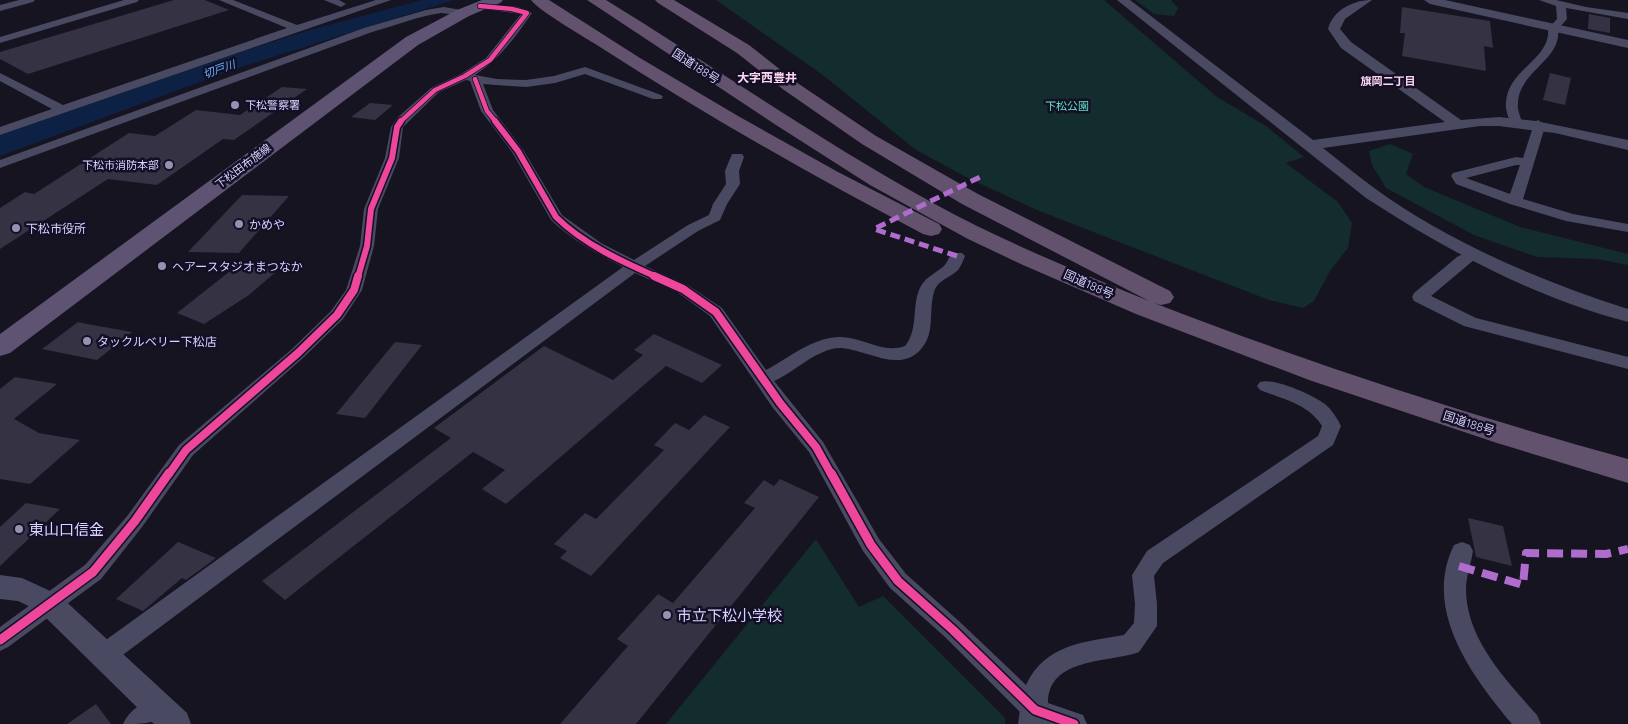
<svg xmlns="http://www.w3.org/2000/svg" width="1628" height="724" font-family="Quicksand,'Noto Sans JP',sans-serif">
	<rect width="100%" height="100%" fill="#161421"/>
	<path fill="#132c2d" d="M716 0H1104L1217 97 1266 126 1304 157 1286 163 1338 202 1352 223 1348 248 1330 271 1314 301 1303 308 1269 300 1124 244 1037 210 966 177 916 150 824 76Z
		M1135 0H1171L1178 8 1174 16 1154 14Z
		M1390 144 1413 154 1406 174 1424 187 1520 227 1628 254V265L1597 259 1537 257 1474 235 1386 188 1372 165 1369 151Z
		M816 539 859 607 883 596 1005 718V724H666Z"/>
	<path fill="#0d2144" d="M422 0H454L238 68 0 156V135L228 56 310 30Z"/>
	<path fill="#343243" d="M174 0H205L229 10 28 74 0 59V52Z
		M1402 7 1490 21 1493 48 1484 46 1486 71 1402 56 1405 33H1400Z
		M1589 14 1610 18V33L1588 29Z
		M1550 73 1571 78 1565 105 1543 100Z
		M282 87 307 89 234 140 223 139 157 185 108 179 0 249V208L25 192 34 194 129 133 155 136 196 110 240 115Z
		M370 103 393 105 375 120 351 117Z
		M242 195 289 196 239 253 188 252Z
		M239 264 278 270 249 295 204 324 177 313Z
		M78 322 87 324 132 332 97 360 42 349Z
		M654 334 722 365 702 383 666 366 506 504 482 489 505 470 473 452 285 600 262 581 451 438 434 428 544 346 613 380 643 355 634 350Z
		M395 342 422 345 365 418 336 414Z
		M15 377 57 384 14 419 39 433 80 440 30 484 0 479V389Z
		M704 415 730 427 591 576 560 558 567 551 554 544 585 513 596 519 664 450 654 445 675 423 689 430Z
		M780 479 819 497 636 724H560L628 646 617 639 658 594 673 603 755 508 744 503 764 480 774 486Z
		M26 503 60 509 0 566V527Z
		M1468 518 1503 526 1512 566 1476 557Z
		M178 542 216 558 186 580 182 578 143 611 116 599Z
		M96 704 111 724H67Z"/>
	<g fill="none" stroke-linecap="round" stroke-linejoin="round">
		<path fill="#4a4962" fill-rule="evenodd" d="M19 0H35L33 2 0 11V5Z
			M124 0H139L137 2 0 43V37Z
			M219 0H233L297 25 376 0H391L0 135V127L52 109 0 81V73L63 105 287 28Z
			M324 0H339L346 4 341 7Z
			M1539 0H1556L1586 7 1628 13V19L1566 8 1567 19 1558 29C1562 60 1519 71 1518 103 1517 109 1520 116 1522 122L1516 126 1510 122C1508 116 1505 109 1506 103 1507 70 1551 59 1548 29L1557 19 1556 6Z
			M480 3 518 7 532 13C514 39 501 57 475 75L497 79 526 80 554 76 585 67 661 95 663 97 661 99H653L585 74 555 83 526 87 483 84 493 110 524 151 562 215 601 243 634 260 688 225 709 215 713 204 726 184 725 171 732 154H742L744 157 739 171 740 184 727 204 720 220 698 231 645 266 689 286 722 308 766 370C789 358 813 337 840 337 863 337 882 354 905 346 918 331 912 308 919 290 924 277 935 274 944 266 947 263 949 257 952 253H962L965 256C963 261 961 266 958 270 951 277 939 280 935 289 928 307 935 329 924 345 904 376 868 350 842 348 818 347 795 372 774 381L823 442 879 539 906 574 961 623 1026 685C1045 644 1084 642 1124 635L1134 623 1135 604 1132 575 1147 551 1318 436 1322 426C1309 404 1282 399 1260 390L1257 386 1260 382C1274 377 1313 395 1325 404 1332 410 1337 418 1341 426L1333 445 1163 563 1154 576 1157 604V626L1139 652C1109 663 1048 657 1048 703L1083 715 1087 724H1041L1026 718 945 637 890 588 863 551 809 452 773 408 710 316 677 292 635 273 112 663 104 666 96 663 92 655 96 647 623 267C599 254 571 240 551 220L512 152 481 111 470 81 466 80 439 92 403 127 399 158 378 209 374 246 362 290 343 319 304 357 193 455 142 527 101 579 8 647 0 651V627L85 565 128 515 179 445 292 349 331 311 346 290 360 246 364 209 385 158 391 127 398 117 431 88 461 74 486 58 521 14 477 8V4Z
			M444 7 467 11 468 13C461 19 450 13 441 13 418 16 394 26 372 32L0 168V160L364 28 426 10Z
			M1538 120 1544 124V130L1523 199 1573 214 1628 224V232L1566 221 1510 204 1456 184 1451 176 1453 173 1516 157 1523 158 1532 130V124ZM1516 165H1520L1510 194 1466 178Z
			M1473 249 1478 251 1481 254 1431 296 1476 318 1628 357V369L1464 326 1414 301 1412 297 1414 293 1457 257Z
			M1462 542 1470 545 1473 551C1471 564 1466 576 1466 589 1466 639 1506 680 1537 715L1541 724H1512C1472 676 1422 610 1454 545Z
			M158 696 167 700 170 708C161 724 143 724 123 724 129 710 144 701 158 696Z"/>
		<path fill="#4a4962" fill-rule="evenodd" d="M1117 0H1130L1313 140 1445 122 1341 48 1328 29C1333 10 1353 0 1372 0L1345 19 1340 29 1351 42 1461 120 1499 117 1536 121 1628 140V150L1555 133 1499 126H1480L1323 148C1341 162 1359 177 1377 190 1452 244 1541 281 1628 309V322C1535 298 1446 250 1366 198Z
			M1424 0H1445L1628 40V48L1430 4Z
			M0 575 22 578 59 595 187 713 191 724H154L39 611 18 601 0 599Z
			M1035 695 1046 700 1050 710 1048 724H1018L1020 710 1024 700Z"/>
		<path fill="#5e5373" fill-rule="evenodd" d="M482 0H503L500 3 469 16 418 45 10 353 0 356V334L406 37 457 10Z"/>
		<path fill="#62526e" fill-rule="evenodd" d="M531 0H549L640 58 738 116 838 172 939 224 942 229 939 234 931 236 923 234C813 176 705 115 600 47 586 38 539 11 531 0Z
			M587 0H606C715 67 820 141 933 203 1002 241 1076 271 1149 301L962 204 862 144 784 90 737 53 658 3 655 0H674L749 45 796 82 876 136 978 194 1170 291 1174 297 1170 303 1161 305 1154 303C1309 363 1468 415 1628 459V483L1497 443 1309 380 1136 314 1023 265 968 239 870 185 776 125Z"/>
		<path stroke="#b06ccc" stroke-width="5" stroke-dasharray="10 5" stroke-linecap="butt" d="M957 256 874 229 982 176"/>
		<path stroke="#b06ccc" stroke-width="8" stroke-dasharray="16 8" stroke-linecap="butt" d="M1459 566 1523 585 1526 553 1606 554 1628 549"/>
		<defs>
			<path id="cycleway-far3" d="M475 79 487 111 496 122
				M400 122 435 90 465 76 490 60 527 13 512 9 480 6"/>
			<path id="cycleway-far2" d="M495 121 518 151 556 217C583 244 623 262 657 277
				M358 277 367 246 371 209 392 158 397 127 401 121"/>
			<path id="cycleway-far1" d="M654 276 683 289 716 312 780 403 816 447 831 474
				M169 474 186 450 298 353 337 315 354 290 358 276"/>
			<path id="cycleway" d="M831 473 871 545 898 581 953 630 1035 710 1074 724
				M0 640 93 572 135 521 169 473"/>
		</defs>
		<use href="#cycleway-far3" stroke="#130f26" stroke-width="6"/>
		<use href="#cycleway-far2" stroke="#130f26" stroke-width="9"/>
		<use href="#cycleway-far1" stroke="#130f26" stroke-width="11"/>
		<use href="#cycleway" stroke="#130f26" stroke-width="12"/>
		<use href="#cycleway-far3" stroke="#ed469a" stroke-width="4.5"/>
		<use href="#cycleway-far2" stroke="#ed469a" stroke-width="6"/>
		<use href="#cycleway-far1" stroke="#ed469a" stroke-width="8"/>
		<use href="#cycleway" stroke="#ed469a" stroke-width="9"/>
	</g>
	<g fill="#9591b1" stroke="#130f26" stroke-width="2">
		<circle cx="235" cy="105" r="5"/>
		<circle cx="169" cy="165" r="5"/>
		<circle cx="239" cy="224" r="5"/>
		<circle cx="16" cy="228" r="5"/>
		<circle cx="162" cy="266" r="5"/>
		<circle cx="87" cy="341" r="5"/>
		<circle cx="19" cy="529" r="5"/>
		<circle cx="667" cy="615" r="5"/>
	</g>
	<g text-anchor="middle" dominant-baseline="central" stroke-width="5" stroke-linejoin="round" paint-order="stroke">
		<g font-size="11" font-style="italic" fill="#62b6ff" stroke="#130f26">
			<text transform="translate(219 69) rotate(-19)">切戸川</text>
		</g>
		<g font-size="11" font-weight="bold" fill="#ffd6f0" stroke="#130f26">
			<text x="1388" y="81">旗岡二丁目</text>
		</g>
		<g font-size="11" fill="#d9d4ff" stroke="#130f26" text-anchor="start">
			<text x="245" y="105">下松警察署</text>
			<text x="159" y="165" text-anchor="end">下松市消防本部</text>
		</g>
		<g font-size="11" fill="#5fe0c0" stroke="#130f26">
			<text x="1067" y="106">下松公園</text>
		</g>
		<g font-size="11" fill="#d9d4ff" stroke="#130f26">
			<text transform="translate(243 166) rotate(-37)">下松田布施線</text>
		</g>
		<g font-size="12" fill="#d9d4ff" stroke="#130f26">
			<text transform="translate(696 66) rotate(33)">国道188号</text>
			<text transform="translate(1089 284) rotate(24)">国道188号</text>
			<text transform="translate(1469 423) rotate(18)">国道188号</text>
		</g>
		<g font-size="12" font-weight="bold" fill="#ffd6f0" stroke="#130f26">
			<text x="767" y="77">大字西豊井</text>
		</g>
		<g font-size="12" fill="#d9d4ff" stroke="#130f26" text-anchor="start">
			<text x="249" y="224">かめや</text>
			<text x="26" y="228">下松市役所</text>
			<text x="172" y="266">ヘアースタジオまつなか</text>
			<text x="97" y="341">タックルベリー下松店</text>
		</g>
		<g font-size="15" fill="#d9d4ff" stroke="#130f26" text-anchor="start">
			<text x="29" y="529">東山口信金</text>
			<text x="677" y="615">市立下松小学校</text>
		</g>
	</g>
</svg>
